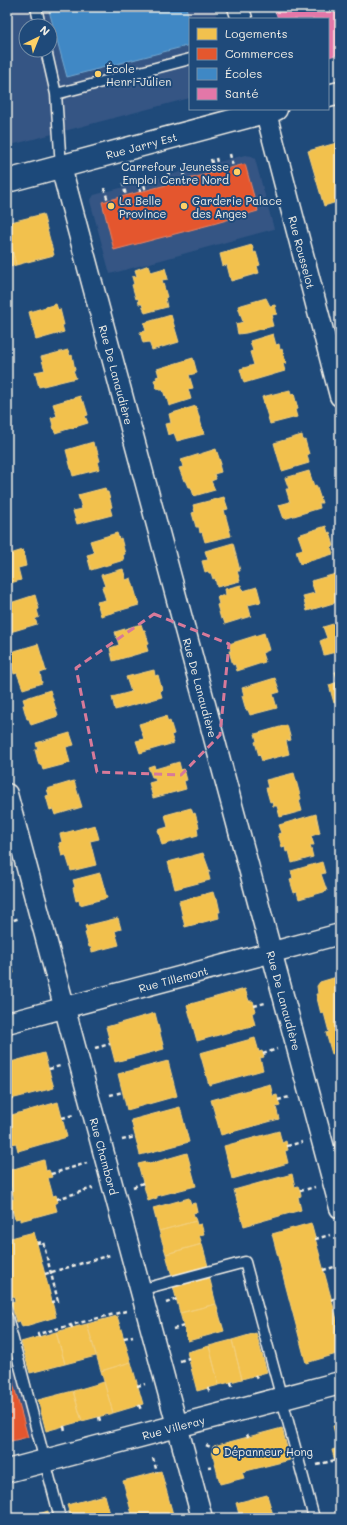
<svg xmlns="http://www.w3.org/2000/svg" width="347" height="1525" font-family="Mali,sans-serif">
	<rect width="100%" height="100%" fill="#1f4a7a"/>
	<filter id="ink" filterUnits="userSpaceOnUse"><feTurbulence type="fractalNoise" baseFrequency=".025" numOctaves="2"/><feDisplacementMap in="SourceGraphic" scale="8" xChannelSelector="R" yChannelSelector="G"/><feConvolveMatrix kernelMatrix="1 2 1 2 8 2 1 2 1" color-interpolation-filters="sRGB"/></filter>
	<g filter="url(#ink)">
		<path fill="#345584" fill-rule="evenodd" d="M7 7H214L217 19H190V98L7 146ZM26 26H50V50H26Z
			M245 155 252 156 255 159 274 229 110 274 90 201 94 195Z
			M7 1342 32 1436 7 1443Z"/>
		<path fill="#f2c14e" stroke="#f3cf7c" d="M340 142V201L324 206 308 151Z
			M43 214 54 255 16 265 7 229V223Z
			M7 229 16 265 7 268Z
			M252 245 254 253 256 252 260 265 257 266 259 273 231 281 227 265 223 266 220 254Z
			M149 265 151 272 165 268 168 279 162 280 167 297 165 298 167 307 145 313 142 304H139L138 298 136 299 132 285 134 284 132 277 137 276 135 270Z
			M266 298 270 306 275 305 277 314 272 315 273 318 271 319 273 326 246 333 238 334 236 324 243 322 238 306Z
			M56 304 58 310 60 309 64 325H62L64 332 36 340 29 312Z
			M171 315 179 342 152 350 149 342 143 343 140 332 146 331 144 323Z
			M273 334 276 345 279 344 280 350 282 349 286 363 283 364 285 371 244 383 240 369 254 365 250 352 253 351 250 341Z
			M68 350 70 356 72 355 75 370H73L76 378 39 387 35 372 45 370 41 357Z
			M193 358 197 373 189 375 193 388 188 389 191 399 169 406 166 395 165 396 163 390H160L159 388 157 389 154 380 157 379 156 377 159 376 157 369Z
			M290 390 291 395 294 394 298 409 295 410 297 417 270 424 262 397Z
			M80 396 82 402H84L88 415 85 416 88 423 55 433 51 418 57 416 53 404Z
			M196 406 204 434 177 441 174 433 168 435 165 424 171 423 169 414Z
			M302 435 303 441 305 440 309 454 307 455 309 463 282 471 274 443Z
			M93 442 94 447H96L100 461 98 462 100 469 73 476 66 450Z
			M216 449 221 464H219L221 472 214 474 216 479 211 481 215 490 194 496 191 487H189L186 480 184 481 179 468 183 467 181 460Z
			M309 471 314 486 316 485 322 503H319L320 508 284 519 279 505 290 502 286 489H289L285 478Z
			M105 488 106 492H108L112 507 110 508 112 515 77 524 73 511 82 509 78 495Z
			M224 497 228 509 224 510 231 536 205 542 202 532 200 533 199 527H196L192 513 195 512 193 505Z
			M326 526 328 533 330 532 334 546 331 547 333 554 300 564 296 551 303 549 298 535Z
			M117 533 119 539 121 538 125 554 123 555 124 560 91 570 87 555 94 553 90 541Z
			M233 543 240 571H237L240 581 217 587 215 578 213 579 211 573H209L208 571 205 572 202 561 208 560 205 551Z
			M23 550 26 566 18 568 21 580 7 584V555Z
			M123 569 126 580 131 578 139 605 101 616 97 602 106 600 102 587 105 586 101 575Z
			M339 573 340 601 307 611 303 596 315 593 311 581Z
			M241 585 243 591 257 587 261 602 248 605 251 616 225 624 223 618 221 619 217 605 219 604 217 597 226 595 225 589Z
			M35 595 39 609 37 610 39 617 35 619 37 624 7 633V604Z
			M340 622V651L324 655 320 641 327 638 323 627Z
			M141 624 143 630H145L149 644 146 645 148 651 113 661 110 648 119 645 115 632Z
			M264 633 269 650 262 653 265 662 237 671 235 664 233 665 229 651H231L229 644Z
			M38 644 46 671 40 673 42 683 23 689 17 673 14 674 10 660 13 659 11 652Z
			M154 670 155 676 158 675 162 690 160 691 162 697 115 710 112 697 131 692 126 677Z
			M340 671V701L334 703 329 685 338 682 335 672Z
			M275 678 280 692 273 694 277 708 250 715 248 710H246L242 696 244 695 242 688Z
			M50 690 58 716 31 725 29 719H27L23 705H25L23 699Z
			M166 716 168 722 170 721 174 734 171 735 174 743 140 753 136 741 144 739 139 724Z
			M287 725 291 740 286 741 289 754 262 761 260 755 259 756 255 742 257 741 255 734Z
			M70 733 74 745 66 747 70 763 43 770 41 764 39 765 35 750H38L36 743Z
			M179 762 181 770 184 769 187 780 184 781 186 789 153 798 149 783 156 781 154 777H152L148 767 154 765 155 769Z
			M294 773 301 799 299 800 302 811 280 817 277 806H273L272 801 270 802 266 788H268L266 780Z
			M74 781 82 807 55 815 53 809 50 810 46 796 49 795 47 789Z
			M191 808 193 814 195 813 199 827 197 828 198 835 162 845 158 830 168 827 165 815Z
			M316 814 320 833 311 836 314 845H310L313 857 292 863 289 851 286 852 285 846 282 847 278 834 282 833 279 825Z
			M95 825 99 839 90 841 96 865 71 871 66 855 62 856 59 843 62 842 60 834Z
			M203 853 210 872H208L210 880 175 889 168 862Z
			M322 862 325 873 321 874 327 891 299 899 297 892 294 893 290 880 293 879 291 871Z
			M100 873 107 898 80 905 79 900 76 901 73 888 75 887 73 880Z
			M213 892 215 899 217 898 220 912H218L219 918 185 927 179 901Z
			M118 918 121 929 115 931 119 945 92 952 91 947H89L85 933 87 932 85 926Z
			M7 946 14 973 7 974Z
			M340 976V1070L335 1053 332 1054 326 1033 329 1032 324 1013 321 1014 316 994H318L317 986 320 982Z
			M245 989 249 1001H253L256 1011 252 1013 255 1025 197 1041 187 1005Z
			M155 1013 164 1049 115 1062 106 1027Z
			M255 1038 259 1052 262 1051 264 1057 260 1058 263 1070 209 1085 200 1053Z
			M44 1053 54 1088 7 1100V1063Z
			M168 1061 177 1096 127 1110 118 1074Z
			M270 1084 273 1096 277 1095 280 1106 276 1107 279 1119 221 1135 211 1100Z
			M58 1102 67 1137 18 1151 16 1143 10 1145 7 1132V1122L10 1121 8 1116Z
			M180 1107 189 1142 140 1155 131 1120Z
			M279 1131 282 1143 286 1141 288 1150 285 1151 288 1163 232 1179 224 1146Z
			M187 1153 196 1186 157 1196V1198L148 1201 138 1164 147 1162 149 1164Z
			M44 1160 46 1171 49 1170 52 1177 48 1178 53 1196 56 1195 58 1202 55 1204 57 1211 20 1221V1218L15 1219 9 1200 14 1199 7 1171Z
			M292 1174 295 1187 298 1186 300 1191 301 1196 298 1197 301 1210 244 1226 234 1190Z
			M189 1198 191 1204 195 1203 197 1212 193 1213 196 1221 159 1231 153 1208Z
			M196 1221 197 1225 201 1224 204 1234 199 1235 202 1244 166 1254 159 1231Z
			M311 1223 340 1331V1353L306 1363 272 1234Z
			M34 1232 56 1317 22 1327 20 1321 16 1322 11 1302 15 1301 14 1296 9 1297 7 1291V1275H9L7 1268V1239Z
			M202 1244 208 1266 172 1276 166 1254Z
			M209 1276 216 1304 180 1313 173 1286Z
			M216 1304 224 1331 188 1341 180 1313Z
			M117 1316 131 1362 101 1371 87 1324Z
			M87 1324 96 1356 65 1364 56 1332Z
			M56 1332 65 1364 30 1373 21 1342Z
			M256 1333 267 1372 242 1379 232 1340Z
			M232 1340 242 1379 219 1385 209 1346Z
			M209 1346 219 1385 197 1391 187 1352Z
			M131 1362 143 1404 113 1413 101 1371Z
			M104 1382 113 1413 82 1421 73 1391Z
			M73 1391 82 1421 46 1431 38 1400Z
			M340 1424V1472H338L332 1450 339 1448 333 1426Z
			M282 1428 290 1460 242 1472 244 1478 220 1484 212 1451 214 1446Z
			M161 1471 174 1518H133L123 1481Z
			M105 1495 111 1518H71L67 1505Z
			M267 1495 274 1518H240L236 1503Z
			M48 1511 49 1518H21L42 1513Z"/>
		<path fill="#e4572e" stroke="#e98566" d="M245 164 258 211 213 224 114 250 102 202Z
			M7 1361 28 1437 7 1442Z"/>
		<path fill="#3f88c5" stroke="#75a8d0" d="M48 7H186L190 22V45L67 77Z"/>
		<path fill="#e377a8" stroke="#e89cbb" d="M274 7H340V54L328 57V19H278Z"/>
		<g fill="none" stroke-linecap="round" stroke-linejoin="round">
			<defs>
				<path id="lane" d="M36 7 40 26
					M46 50 56 94 61 167
					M56 94 190 59
					M140 1290 245 1262 314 1518
					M7 1317 60 1518"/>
				<g id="street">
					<path d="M238 7 242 19"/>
					<path id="s1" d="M265 109 340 396"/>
					<path id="s2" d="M61 167 340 1208"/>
					<path id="s3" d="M7 794 202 1518"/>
					<path id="s4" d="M7 1023 340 934"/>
				</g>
				<g id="secondary">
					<path d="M328 96 340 93"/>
					<path id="s5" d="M7 181 276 109"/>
					<path id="s6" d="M7 1471 340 1383"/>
				</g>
			</defs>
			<use href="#lane" stroke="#f4f1e8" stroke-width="13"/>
			<use href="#street" stroke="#f4f1e8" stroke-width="23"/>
			<use href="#secondary" stroke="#f4f1e8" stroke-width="25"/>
			<path stroke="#f4f1e8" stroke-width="2.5" stroke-dasharray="4 3" stroke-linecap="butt" d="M230 154 233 167
				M216 158 219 171
				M211 159 214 169 211 170 212 173
				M182 167 185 180
				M168 171 171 184
				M123 183 126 196
				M104 188 108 201
				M140 192V189L145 188 142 178
				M7 922 20 918
				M254 1006 265 1003
				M95 1048 110 1044
				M263 1054 277 1049
				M49 1069 60 1066
				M110 1095 123 1092
				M278 1100 289 1097
				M62 1118 74 1115
				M122 1140 135 1137
				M287 1146 302 1142
				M51 1174 87 1163
				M133 1187 143 1183
				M300 1191 315 1187
				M57 1199 93 1188
				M315 1239 330 1235
				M37 1243 43 1242 58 1301 52 1302
				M323 1270 338 1266
				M45 1274 110 1255
				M331 1300 340 1297
				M166 1303 177 1299
				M72 1328 71 1325 126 1311
				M173 1329 184 1326
				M39 1337 38 1334 71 1325
				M124 1338 133 1336
				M180 1361 189 1358
				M255 1375 257 1379
				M231 1382 232 1386
				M137 1386 145 1384
				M208 1388 210 1392
				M139 1405 141 1410
				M99 1417 100 1421
				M64 1426 65 1431
				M247 1434 248 1437
				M206 1445 213 1448
				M153 1458 157 1472
				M317 1465 335 1460
				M208 1467 215 1466"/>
			<use href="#lane" stroke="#1f4a7a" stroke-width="10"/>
			<use href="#street" stroke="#1f4a7a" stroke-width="20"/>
			<use href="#secondary" stroke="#1f4a7a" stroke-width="22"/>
		</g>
	</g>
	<path fill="none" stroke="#d87a9a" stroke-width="3" stroke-dasharray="8 5" stroke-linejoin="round" d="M154 614 229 644 220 735 181 775 97 772 76 668Z"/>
	<g fill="#ffd166" stroke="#1f4a7a" stroke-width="1.5">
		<circle cx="98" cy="74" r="4"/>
		<circle cx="237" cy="172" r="4"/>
		<circle cx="111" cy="206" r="4"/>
		<circle cx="184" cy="206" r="4"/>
		<circle cx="216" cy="1451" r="4"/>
	</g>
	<g text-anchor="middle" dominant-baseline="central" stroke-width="4" stroke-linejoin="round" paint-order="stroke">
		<g font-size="11" fill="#f4f1e8" stroke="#1f4a7a" text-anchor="start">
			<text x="106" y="68">École<tspan x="106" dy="13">Henri-Julien</tspan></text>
			<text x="229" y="166" text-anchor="end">Carrefour Jeunesse<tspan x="229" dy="13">Emploi Centre Nord</tspan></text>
			<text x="119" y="200">La Belle<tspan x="119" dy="13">Province</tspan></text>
			<text x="192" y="200">Garderie Palace<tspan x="192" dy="13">des Anges</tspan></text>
			<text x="224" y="1451">Dépanneur Hong</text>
		</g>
		<g font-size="11" fill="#f4f1e8" stroke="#1f4a7a">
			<text stroke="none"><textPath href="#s5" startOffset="139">Rue Jarry Est</textPath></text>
			<text stroke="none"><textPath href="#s1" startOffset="148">Rue Rousselot</textPath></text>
			<text stroke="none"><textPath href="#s2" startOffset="215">Rue De Lanaudière</textPath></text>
			<text stroke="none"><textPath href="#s2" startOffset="539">Rue De Lanaudière</textPath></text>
			<text stroke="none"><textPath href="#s4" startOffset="172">Rue Tillemont</textPath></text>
			<text stroke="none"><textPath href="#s2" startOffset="863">Rue De Lanaudière</textPath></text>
			<text stroke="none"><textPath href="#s3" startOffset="375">Rue Chambord</textPath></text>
			<text stroke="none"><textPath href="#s6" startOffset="172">Rue Villeray</textPath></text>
		</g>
	</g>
	<rect width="347" height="1525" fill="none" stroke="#1f4a7a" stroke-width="24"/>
	<rect x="12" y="12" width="323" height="1501" fill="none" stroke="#f4f1e8" stroke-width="1.5" filter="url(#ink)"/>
	<rect x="189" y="18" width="140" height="92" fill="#1f4a7a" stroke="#748da6"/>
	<rect x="197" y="28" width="20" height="12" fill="#f2c14e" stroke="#748da6"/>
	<text x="225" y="38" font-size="12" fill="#f4f1e8">Logements</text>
	<rect x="197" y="48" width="20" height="12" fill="#e4572e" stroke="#748da6"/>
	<text x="225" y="58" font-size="12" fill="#f4f1e8">Commerces</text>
	<rect x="197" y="68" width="20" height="12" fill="#3f88c5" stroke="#748da6"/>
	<text x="225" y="78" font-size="12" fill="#f4f1e8">Écoles</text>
	<rect x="197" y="88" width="20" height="12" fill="#e377a8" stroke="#748da6"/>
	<text x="225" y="98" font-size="12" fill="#f4f1e8">Santé</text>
	<g transform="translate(38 38) rotate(43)"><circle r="19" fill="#1f4a7a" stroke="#748da6"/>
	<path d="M0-3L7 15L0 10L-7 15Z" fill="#ffd166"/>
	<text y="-6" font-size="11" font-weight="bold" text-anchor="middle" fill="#f4f1e8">N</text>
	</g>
</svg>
